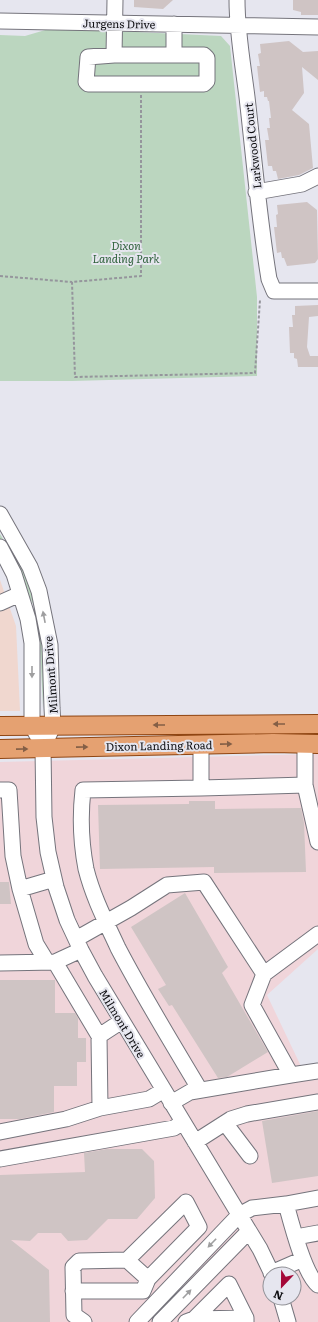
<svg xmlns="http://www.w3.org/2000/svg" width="318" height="1322" font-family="Literata,serif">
	<rect width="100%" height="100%" fill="#e6e6ef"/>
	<path fill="#f0d7cf" d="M0 580 16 626 20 711H0Z"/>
	<path fill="#f0d5da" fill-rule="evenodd" d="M318 754V949L267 995 308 1081 318 1079V1322H0V762ZM270 1274H294V1298H270Z"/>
	<path fill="#bbd6bf" d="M52 28 221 36 230 46 257 297V376L72 381H0V35L25 36Z
		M0 534 5 542 10 546 23 568 35 604 42 642 44 683 43 708 40 646 34 606 0 539Z"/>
	<path fill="#cfc4c4" d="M134 0H173L163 9 134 7Z
		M293 0H318V15H301V12L293 10Z
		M289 41 303 52 318 51V80L302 67 304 93 292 110 309 124 313 168 299 175 278 179 276 171H273L272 166H268L265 140H269L267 128H270L269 118H271L269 101H268L267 97H264V91L260 92 257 66H260L258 54 261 53 260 44Z
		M307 202 317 210 318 259 315 263 287 266 284 258H282L281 252 277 253 274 227H277L276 215 278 214 277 205Z
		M318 305V316L309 317 307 347 310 356H318V367H298L297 359 294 358V353H290L289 327H293L292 315H295V306Z
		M189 801H215V809L301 808 304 823 306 872 214 873V867L100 869 98 805 189 804Z
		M0 882H9L11 904H0Z
		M185 893 228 967 222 973 268 1052 227 1077 218 1078 172 1005 169 1006 158 989 166 985 131 927Z
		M0 980H55V1013H75L78 1018V1038H86V1062H77V1086H54V1112L20 1119H0Z
		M318 1111V1176L272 1183 262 1121Z
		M107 1149H142L154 1161 155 1198 137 1219H108L87 1240 68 1241 61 1233H38L30 1241 11 1240 49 1270 50 1322H0V1175L85 1172 84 1153Z"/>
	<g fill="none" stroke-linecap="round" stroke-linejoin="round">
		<defs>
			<path id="minor" d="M237 0C237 33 243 65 247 97 254 158 259 219 269 279L274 291H318
				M0 21 318 27
				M174 24V55
				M114 55H204L207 58V81L204 84H88L86 82 88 57 114 55 115 0
				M256 192 302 184 318 176
				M0 514 30 567 39 591 50 645 52 708 53 726 43 748 44 817 48 852 56 887 67 920 81 950 95 976 260 1249 272 1274
				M0 547 14 574 28 619 32 643V726L37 735
				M0 603 20 594
				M201 744V788
				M305 744V785
				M0 790H9L13 856 20 889 36 944 47 962
				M20 889 54 879
				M76 939 131 908 167 885 204 882 264 974 252 1005 291 1075 190 1092 171 1103
				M55 962 81 950
				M0 963 55 962 99 1036
				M264 974 318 934
				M122 1021 99 1036 100 1108 149 1099 164 1090
				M291 1075 318 1071
				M200 1090C172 1043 143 996 118 948 106 922 93 897 86 869 81 843 80 816 83 790L201 788 305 785 318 842
				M225 1123 250 1156
				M0 1132 66 1119 100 1108
				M195 1142 231 1119 247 1114 318 1102
				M0 1159 174 1128 183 1122
				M318 1198 286 1204C291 1222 304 1274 318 1285
				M296 1237 318 1233
				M271 1273 303 1259
				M73 1291H143L148 1279
				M281 1298 288 1322
				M194 1319 246 1318
				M84 1322 74 1315 73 1267 79 1261 127 1260 148 1279 199 1227 186 1202 127 1260
				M137 1322 239 1215 252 1208 286 1204
				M160 1322 249 1231
				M186 1322 194 1319 229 1284 246 1318V1322"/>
			<path id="major" d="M0 726 318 724
				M0 749 273 743 318 744"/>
		</defs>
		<use href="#minor" stroke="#75747c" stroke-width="17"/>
		<use href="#major" stroke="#8f4512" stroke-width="20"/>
		<path stroke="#95959c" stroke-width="2" stroke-dasharray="3 2" stroke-linecap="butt" d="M141 95V276L72 282 75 377 255 373 260 300
			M0 276 72 282"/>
		<use href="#minor" stroke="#fff" stroke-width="15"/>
		<use href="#major" stroke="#e5a171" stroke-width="18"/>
	</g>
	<defs><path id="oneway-solid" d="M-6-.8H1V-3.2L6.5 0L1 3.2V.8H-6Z"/></defs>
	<g fill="#9f9fa0">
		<use href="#oneway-solid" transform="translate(44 617) rotate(-101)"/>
		<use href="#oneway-solid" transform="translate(32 672) rotate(90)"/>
		<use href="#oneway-solid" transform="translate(212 1243) rotate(134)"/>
		<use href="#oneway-solid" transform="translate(187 1294) rotate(-46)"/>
	</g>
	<g fill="#845f46">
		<use href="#oneway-solid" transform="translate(279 724) rotate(180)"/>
		<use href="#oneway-solid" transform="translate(159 725) rotate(180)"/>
		<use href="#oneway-solid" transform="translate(226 744) rotate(-1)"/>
		<use href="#oneway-solid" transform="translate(82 747) rotate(-1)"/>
		<use href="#oneway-solid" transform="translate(22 749) rotate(-1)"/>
	</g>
	<g text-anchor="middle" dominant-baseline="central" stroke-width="4" stroke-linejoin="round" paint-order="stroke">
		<g font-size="11" fill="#0e0e11" stroke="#e6e6ef">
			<text transform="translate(119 23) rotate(1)">Jurgens Drive</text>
			<text transform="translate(252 146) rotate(-96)">Larkwood Court</text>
			<text transform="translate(50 675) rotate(-94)">Milmont Drive</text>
			<text transform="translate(159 745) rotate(-1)">Dixon Landing Road</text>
			<text transform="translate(123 1023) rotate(59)">Milmont Drive</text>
		</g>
		<g font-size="11" font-style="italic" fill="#2e613b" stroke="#e6e6ef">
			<text x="126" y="245">Dixon<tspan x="126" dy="13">Landing Park</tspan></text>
		</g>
	</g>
	<g transform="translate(282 1286) rotate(202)"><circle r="19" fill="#e6e6ef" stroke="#909096"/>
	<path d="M0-3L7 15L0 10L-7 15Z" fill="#a40737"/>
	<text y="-6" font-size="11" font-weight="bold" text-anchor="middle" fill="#0e0e11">N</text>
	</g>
</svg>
